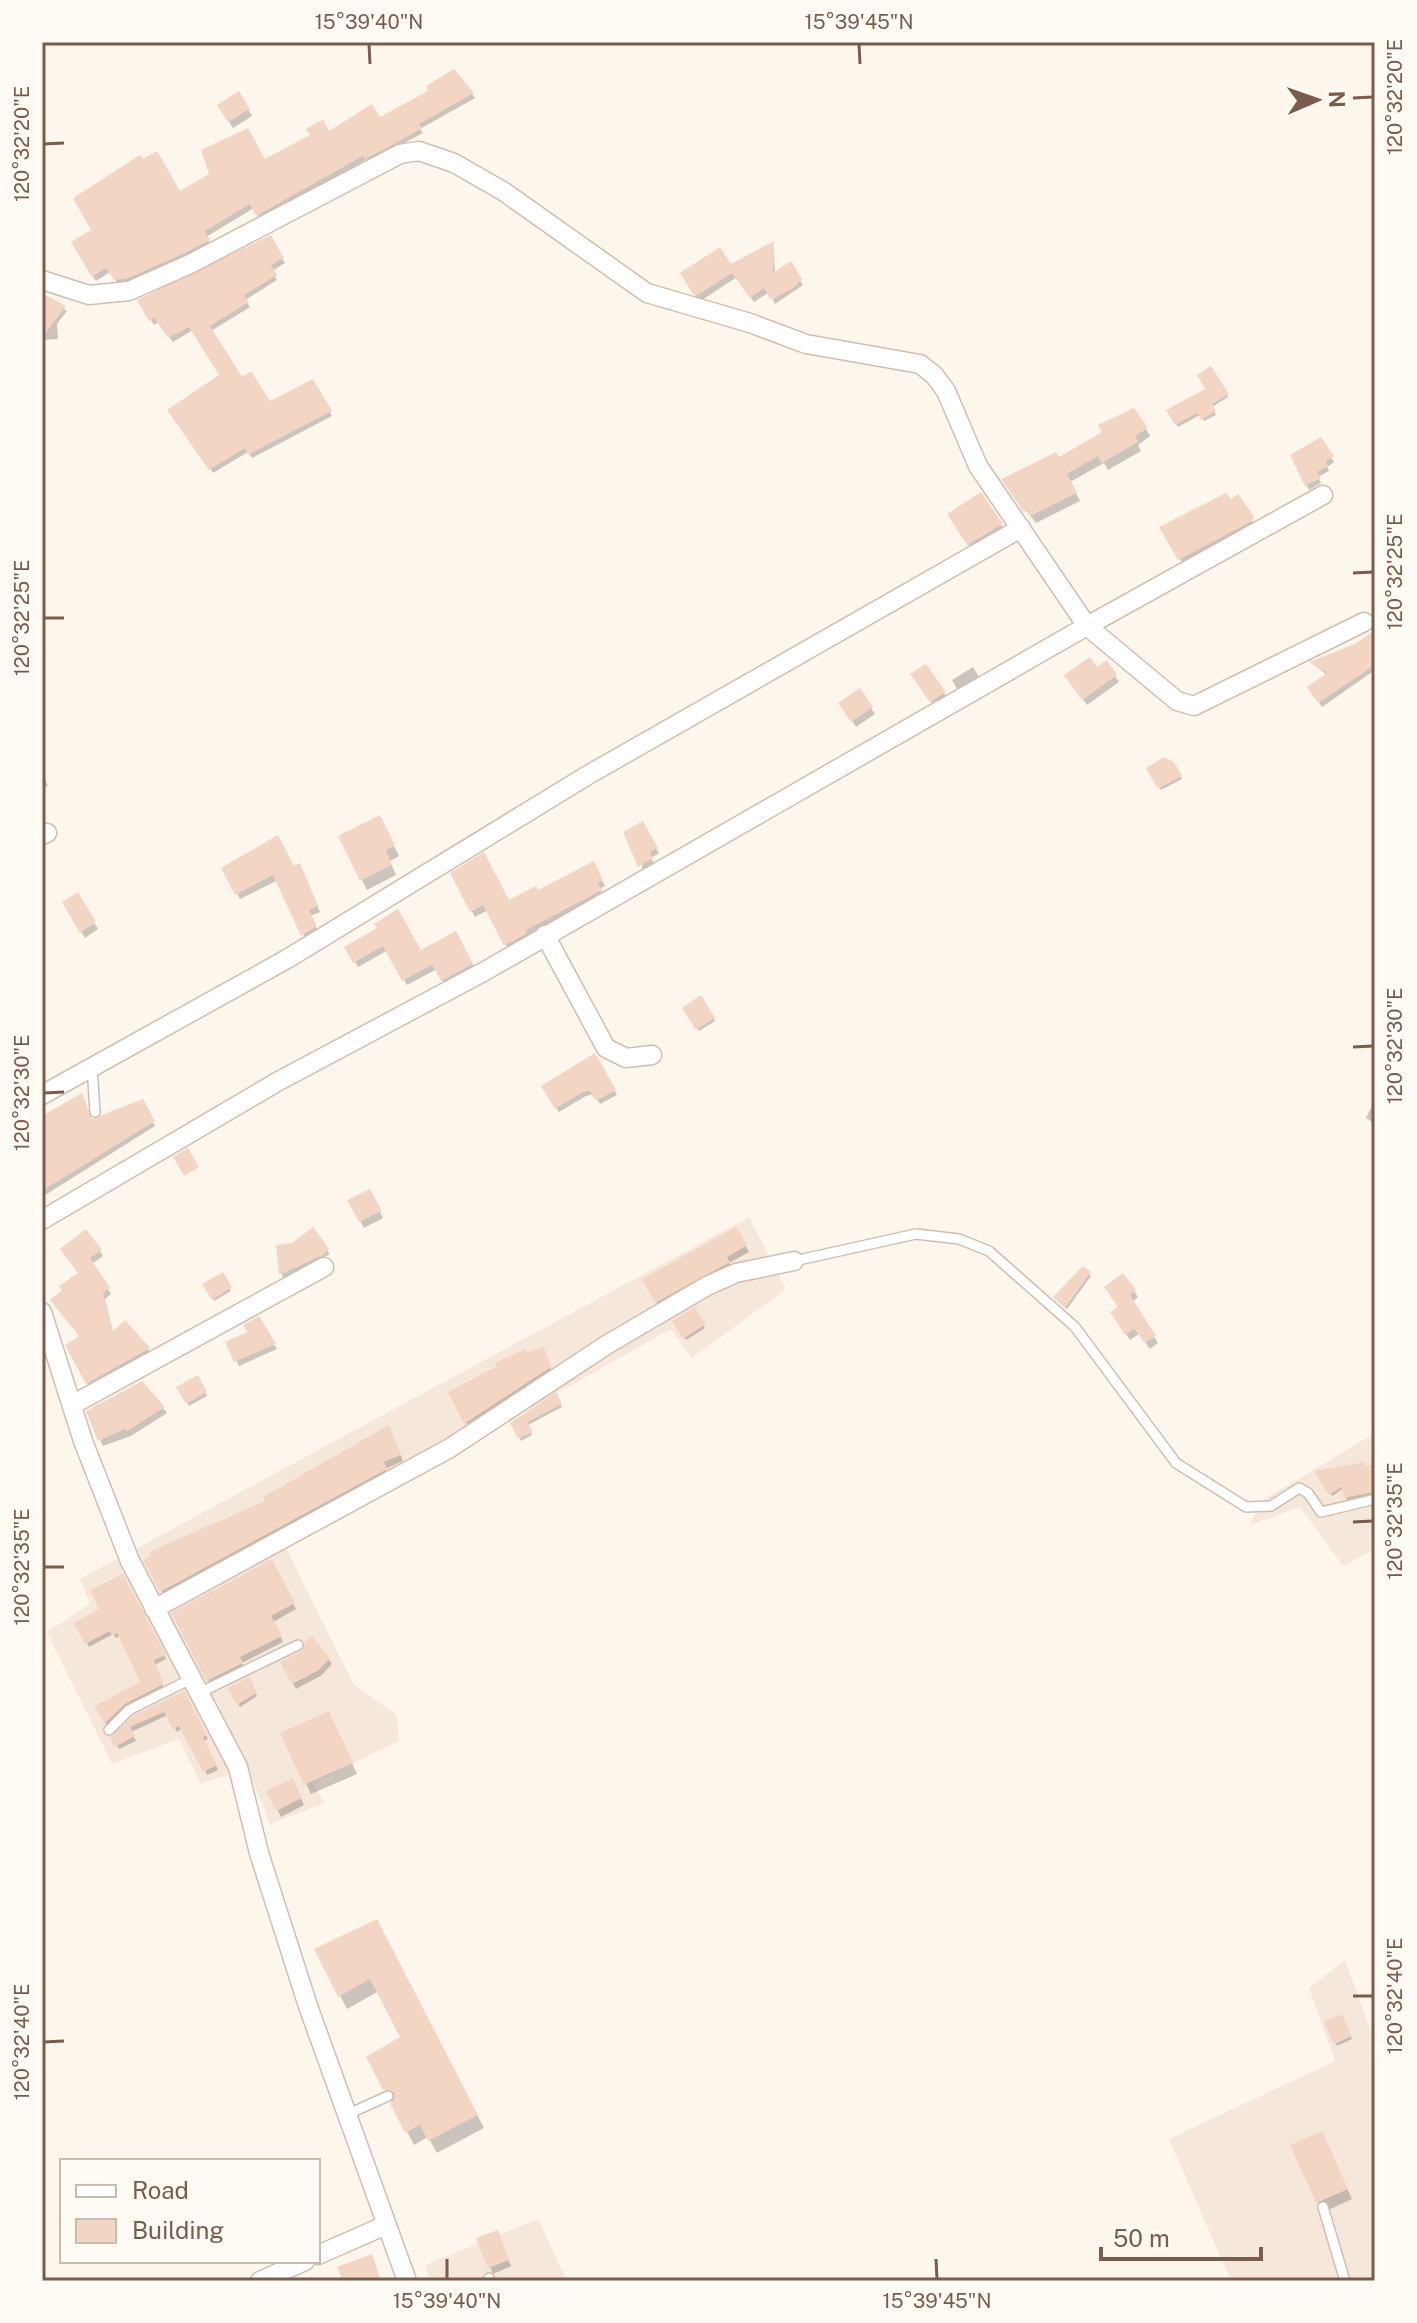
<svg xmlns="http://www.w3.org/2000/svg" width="1417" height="2323" font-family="'Public Sans',sans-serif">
	<rect width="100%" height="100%" fill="#fdf6ec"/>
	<path fill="#f5e8da" d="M749 1217 786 1289 692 1358 671 1329 285 1546 354 1685 397 1715 399 1741 312 1783 325 1803 270 1824 247 1767 201 1784 179 1739 112 1764 47 1632 90 1604 80 1579Z
		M1375 1433V1549L1343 1566 1300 1507 1250 1525 1260 1502Z
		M1345 1960 1375 2042V2281H1231L1169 2139 1335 2061 1309 1988Z
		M538 2219 567 2281H431L425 2265Z"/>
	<path fill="#0003" d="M454 71 475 98 420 129 423 133 369 162 367 159 260 220 254 208 206 237 211 245 129 284 119 285 110 272 96 281 73 243 179 194 329 134 379 120 431 91Z
		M239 94 252 116 233 128 219 106Z
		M270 238 285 263 272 271 277 280 245 300 250 307 211 331 241 379 269 404 312 382 332 416 252 458 248 452 213 473 170 410 222 376 193 330 173 342 158 322 154 325 140 301Z
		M773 243 775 274 790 264 803 285 775 304 769 292 754 302 737 277 702 300 698 299 682 274 730 267Z
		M42 294 67 311 57 324 58 339 42 340Z
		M1211 369 1228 397 1212 407 1216 415 1204 421 1200 415 1178 427 1169 411 1208 390Z
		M1146 429 1150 436 1138 445 1141 451 1108 470 1104 463 1070 482 1080 501 1036 523 1008 487 1059 460Z
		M1320 440 1334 462 1327 467 1329 471 1318 477 1321 483 1309 490 1292 456Z
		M980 494 1005 531 972 550 949 515Z
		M1238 497 1254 525 1182 563 1162 528Z
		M1375 632V670L1322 707 1310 688 1327 675 1312 663 1356 646Z
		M1106 663 1119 682 1087 705 1070 681Z
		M973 667 979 677 957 689 952 680Z
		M916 681 944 693 947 699 935 707Z
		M860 691 875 714 856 727 841 704Z
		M1173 763 1182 779 1161 790 1148 768Z
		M42 771 48 786 42 788Z
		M642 824 659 853 651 858 654 864 642 870Z
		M385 828 399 856 390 861 396 875 367 890 362 880Z
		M593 864 605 886 600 889 604 897 527 936 529 940 509 951 488 910 475 917 453 874 508 903 538 893Z
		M224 869 303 871 320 912 310 916 319 933 306 940 278 880 240 899Z
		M77 895 98 929 85 938 64 903Z
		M380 929 421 952 456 934 475 969 445 985 437 969 407 985 388 950 358 967 347 948Z
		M700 998 715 1021 699 1031 685 1008Z
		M594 1055 617 1095 600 1104 594 1094 586 1096 559 1112 544 1087Z
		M1375 1100V1124L1366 1118Z
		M142 1102 155 1126 42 1197V1116L89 1118 95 1122Z
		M369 1191 383 1218 364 1228 350 1201Z
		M736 1230 749 1252 729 1263 731 1268 659 1307 645 1280Z
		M278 1247 327 1250 330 1254 283 1279Z
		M100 1251 103 1256 92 1264 111 1294 105 1299 113 1333 125 1323 152 1354 90 1388 68 1346 81 1337 80 1274 65 1254Z
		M1089 1273 1091 1276 1067 1309 1057 1300Z
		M222 1274 231 1291 214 1301 205 1285Z
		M1107 1288 1134 1291 1138 1297 1132 1302 1158 1343 1150 1349 1139 1334 1130 1340 1113 1313 1120 1309Z
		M694 1310 705 1328 686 1340 674 1321Z
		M258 1319 277 1349 239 1366 228 1343 250 1333Z
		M546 1355 552 1373 469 1428 451 1393Z
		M197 1377 207 1396 189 1406 179 1387Z
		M556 1395 562 1407 528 1425 532 1435 521 1441 512 1424Z
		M163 1408 167 1413 131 1436 103 1446 89 1412Z
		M391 1433 403 1461 385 1469 389 1475 165 1597 145 1560 267 1502Z
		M1375 1466V1494L1347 1500 1344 1488 1332 1496 1317 1472Z
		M271 1561 296 1609 273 1622 283 1642 242 1663 244 1669 211 1685 174 1614Z
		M122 1577 166 1659 154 1665 164 1689 107 1727 98 1707 143 1683 121 1636 116 1638 113 1634 89 1647 77 1623 102 1610Z
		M304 1653 328 1659 332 1664 322 1675 296 1689 282 1663Z
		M249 1679 257 1696 240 1707 230 1688Z
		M184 1694 208 1739 204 1741 218 1770 207 1775 183 1728 177 1732 168 1715 131 1732 136 1741 119 1749 113 1738 135 1718Z
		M334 1723 357 1774 311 1794 283 1734Z
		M296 1787 304 1805 281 1817 269 1792Z
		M384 1934 484 2128 437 2153 428 2137 414 2145 385 2089 403 2038 379 1991 347 2009 317 1950Z
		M1341 2016 1352 2039 1337 2046 1327 2023Z
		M1327 2144 1352 2199 1324 2212 1318 2202Z
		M500 2238 511 2266 493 2274 490 2267Z"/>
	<path fill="#f3d5c3" d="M454 69 474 93 419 124 422 128 396 143 365 159 363 156 256 216 250 204 205 231 210 240 185 253 126 279 114 280 106 268 92 277 71 242 91 230 73 198 140 155 143 159 157 151 180 191 209 174 201 150 248 128 265 159 310 135 306 129 323 119 329 131 372 104 380 117 428 91 426 86Z
		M239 91 250 109 228 122 217 105Z
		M271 235 284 258 271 265 277 275 244 295 249 302 210 326 242 377 251 371 270 401 313 379 332 411 248 455 245 448 209 470 167 410 219 375 189 327 168 338 154 318 149 321 137 300Z
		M774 241 773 273 791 261 802 279 793 288 771 300 764 288 750 298 732 273 698 295 693 294 680 273 720 247 731 264Z
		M42 293 66 306 42 338Z
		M1211 366 1229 394 1212 404 1216 411 1201 420 1197 413 1175 425 1166 410 1205 389 1197 375Z
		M1134 408 1148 428 1135 436 1138 442 1102 463 1098 456 1067 474 1077 493 1030 516 1027 509 1024 512 1001 479 1056 452 1059 457 1102 432 1098 425Z
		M1321 437 1334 456 1326 461 1328 466 1317 472 1321 478 1305 486 1290 455Z
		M981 492 1003 524 967 545 947 514Z
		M1226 493 1231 499 1238 494 1254 516 1252 521 1178 560 1159 527Z
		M1375 630V665L1318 703 1307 687 1327 673 1309 662 1355 644Z
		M1090 657 1097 667 1107 660 1117 675 1082 700 1064 675Z
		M926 664 946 692 930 702 910 674Z
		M860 688 873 707 851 722 838 703Z
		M1164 757 1174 762 1182 776 1158 789 1146 768Z
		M380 815 395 845 386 850 392 865 360 881 338 836Z
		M643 821 658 848 650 852 653 858 638 867 623 832Z
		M278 835 294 866 300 863 318 906 309 910 317 926 301 936 273 875 235 895 221 868Z
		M484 852 509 900 536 886 538 890 594 861 603 880 598 883 602 890 526 930 527 933 504 946 483 905 470 912 450 873Z
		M78 892 96 922 80 933 62 902Z
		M398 909 421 950 456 931 473 964 441 981 432 965 402 981 383 946 353 963 344 947 377 928 374 924Z
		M701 995 715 1018 696 1030 682 1008Z
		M595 1053 616 1090 596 1101 590 1091 583 1092 555 1109 541 1086Z
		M82 1093 92 1119 143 1099 155 1121 42 1191V1116Z
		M188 1148 199 1167 184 1176 173 1157Z
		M370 1189 382 1211 359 1222 347 1200Z
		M313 1227 329 1249 323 1255 279 1275 276 1245 292 1243Z
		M736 1227 747 1245 727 1257 730 1262 655 1303 642 1279Z
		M86 1229 102 1250 90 1258 110 1288 103 1293 113 1331 125 1320 150 1348 86 1384 65 1345 79 1336 50 1300 62 1290 59 1286 78 1273 60 1249Z
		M1083 1266 1091 1272 1065 1308 1053 1297Z
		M223 1272 232 1287 212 1300 202 1284Z
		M1123 1273 1136 1290 1130 1295 1156 1336 1145 1343 1134 1329 1125 1335 1110 1312 1118 1307 1104 1287Z
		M695 1307 706 1324 683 1339 672 1321Z
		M259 1316 276 1344 234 1362 225 1342 247 1332 243 1325Z
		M544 1347 551 1367 464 1424 448 1392 497 1366 495 1363 525 1349 526 1353Z
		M198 1375 207 1392 186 1404 176 1387Z
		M142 1381 165 1407 127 1431 125 1429 98 1441 86 1411Z
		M556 1392 562 1404 528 1422 533 1432 518 1439 510 1423Z
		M389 1425 401 1455 384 1462 387 1469 160 1592 143 1560 151 1555 149 1552 265 1501 263 1497Z
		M1365 1462V1466L1375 1464V1492L1344 1498 1342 1487 1329 1495 1314 1471Z
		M272 1559 295 1603 271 1616 282 1636 240 1657 243 1663 206 1681 171 1613Z
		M123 1574 166 1655 154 1660 164 1684 125 1704 104 1724 95 1706 140 1682 117 1633 112 1636 110 1631 85 1644 74 1623 99 1609 90 1590Z
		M312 1636 330 1658 319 1670 292 1684 280 1662 302 1651 305 1642Z
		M250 1677 257 1693 237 1705 227 1688Z
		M185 1691 207 1735 203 1737 217 1765 203 1772 179 1726 173 1729 164 1712 130 1727 135 1736 115 1747 110 1737 133 1716Z
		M329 1711 353 1763 304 1785 280 1733Z
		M293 1778 302 1798 276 1811 266 1791Z
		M377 1919 478 2115 428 2141 420 2125 405 2133 390 2103 394 2100V2092L383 2090 366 2057 400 2037 370 1979 338 1997 314 1949Z
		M1342 2014 1352 2036 1334 2044 1324 2022Z
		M1322 2131 1348 2189 1316 2203 1290 2145Z
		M498 2230 509 2260 488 2268 476 2238Z
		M372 2254 380 2277 368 2281H343L337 2267Z"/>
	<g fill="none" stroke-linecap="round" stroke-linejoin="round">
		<defs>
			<path id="lane" d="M92 1067 95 1112
				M794 1261 916 1234 959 1239 989 1251 1075 1327 1176 1463 1246 1507 1271 1506 1299 1488 1308 1493 1321 1512 1375 1499
				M199 1693 298 1645
				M109 1730 129 1710 191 1679
				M346 2115 388 2096
				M1323 2207 1345 2281
				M488 2281 489 2278"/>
			<path id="street" d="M42 280 89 295 129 291 190 264 400 154 419 151 454 163 503 191 647 293 750 323 806 344 920 364 934 375 946 391 978 466 1087 626 485 971 277 1082 42 1220
				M1323 495 1087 626 1177 701 1194 706 1364 622
				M42 835 47 833
				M545 935 606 1048 626 1058 652 1055
				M42 1095 287 959 588 775 1021 528
				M42 1312 83 1441 130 1561 238 1767 259 1853 308 2006 407 2281
				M72 1405 324 1267
				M154 1609 450 1448 608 1344 707 1286 736 1273 794 1261
				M318 2255 386 2225
				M260 2281 305 2261"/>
		</defs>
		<use href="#lane" stroke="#d1beb0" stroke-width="12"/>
		<use href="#street" stroke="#d1beb0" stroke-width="21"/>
		<use href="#lane" stroke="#fff" stroke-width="9"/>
		<use href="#street" stroke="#fff" stroke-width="18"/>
	</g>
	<path fill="none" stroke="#7a5c4d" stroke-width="3" d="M369 44 370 64M859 44 860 64M1353 98 1373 97M44 144 64 143M1353 573 1373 572M44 618H64M1353 1047 1373 1046M44 1093 64 1092M1353 1522 1373 1521M44 1567H64M1353 1996H1373M44 2042 64 2041M447 2259V2279M936 2259 937 2279"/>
	<rect width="1417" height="2323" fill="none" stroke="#fffaf3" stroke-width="88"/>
	<rect x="60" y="2159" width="260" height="104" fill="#fffaf3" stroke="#cabbb1" stroke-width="2"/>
	<rect x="76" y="2185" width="40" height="12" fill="#ffffff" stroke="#cabbb1" stroke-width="2"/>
	<text x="132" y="2199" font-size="24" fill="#7a5c4d">Road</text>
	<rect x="76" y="2219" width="40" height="24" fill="#f3d5c3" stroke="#cabbb1" stroke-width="2"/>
	<text x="132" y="2239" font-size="24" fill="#7a5c4d">Building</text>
	<g transform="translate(1317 100) rotate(88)" stroke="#fffaf3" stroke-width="6" paint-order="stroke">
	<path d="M0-6L14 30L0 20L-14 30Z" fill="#7a5c4d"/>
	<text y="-12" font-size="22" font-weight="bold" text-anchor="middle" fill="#7a5c4d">N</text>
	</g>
	<path d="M1101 2247v12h160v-12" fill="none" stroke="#7a5c4d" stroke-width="4"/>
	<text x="1113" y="2247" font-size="24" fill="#7a5c4d" stroke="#fffaf3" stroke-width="6" paint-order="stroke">50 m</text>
	<rect x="44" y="44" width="1329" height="2235" fill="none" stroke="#7a5c4d" stroke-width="3"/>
	<g font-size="20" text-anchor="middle" fill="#7a5c4d">
		<text x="369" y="29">15°39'40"N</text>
		<text x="859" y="29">15°39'45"N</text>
		<text transform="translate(1395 97) rotate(-90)" y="7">120°32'20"E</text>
		<text transform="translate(22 144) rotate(-90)" y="7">120°32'20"E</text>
		<text transform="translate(1395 572) rotate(-90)" y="7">120°32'25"E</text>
		<text transform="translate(22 618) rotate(-90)" y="7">120°32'25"E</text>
		<text transform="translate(1395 1046) rotate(-90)" y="7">120°32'30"E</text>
		<text transform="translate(22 1093) rotate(-90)" y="7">120°32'30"E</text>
		<text transform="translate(1395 1521) rotate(-90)" y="7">120°32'35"E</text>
		<text transform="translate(22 1567) rotate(-90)" y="7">120°32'35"E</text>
		<text transform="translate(1395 1996) rotate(-90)" y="7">120°32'40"E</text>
		<text transform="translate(22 2042) rotate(-90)" y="7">120°32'40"E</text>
		<text x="447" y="2308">15°39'40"N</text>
		<text x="937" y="2308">15°39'45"N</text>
	</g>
</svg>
